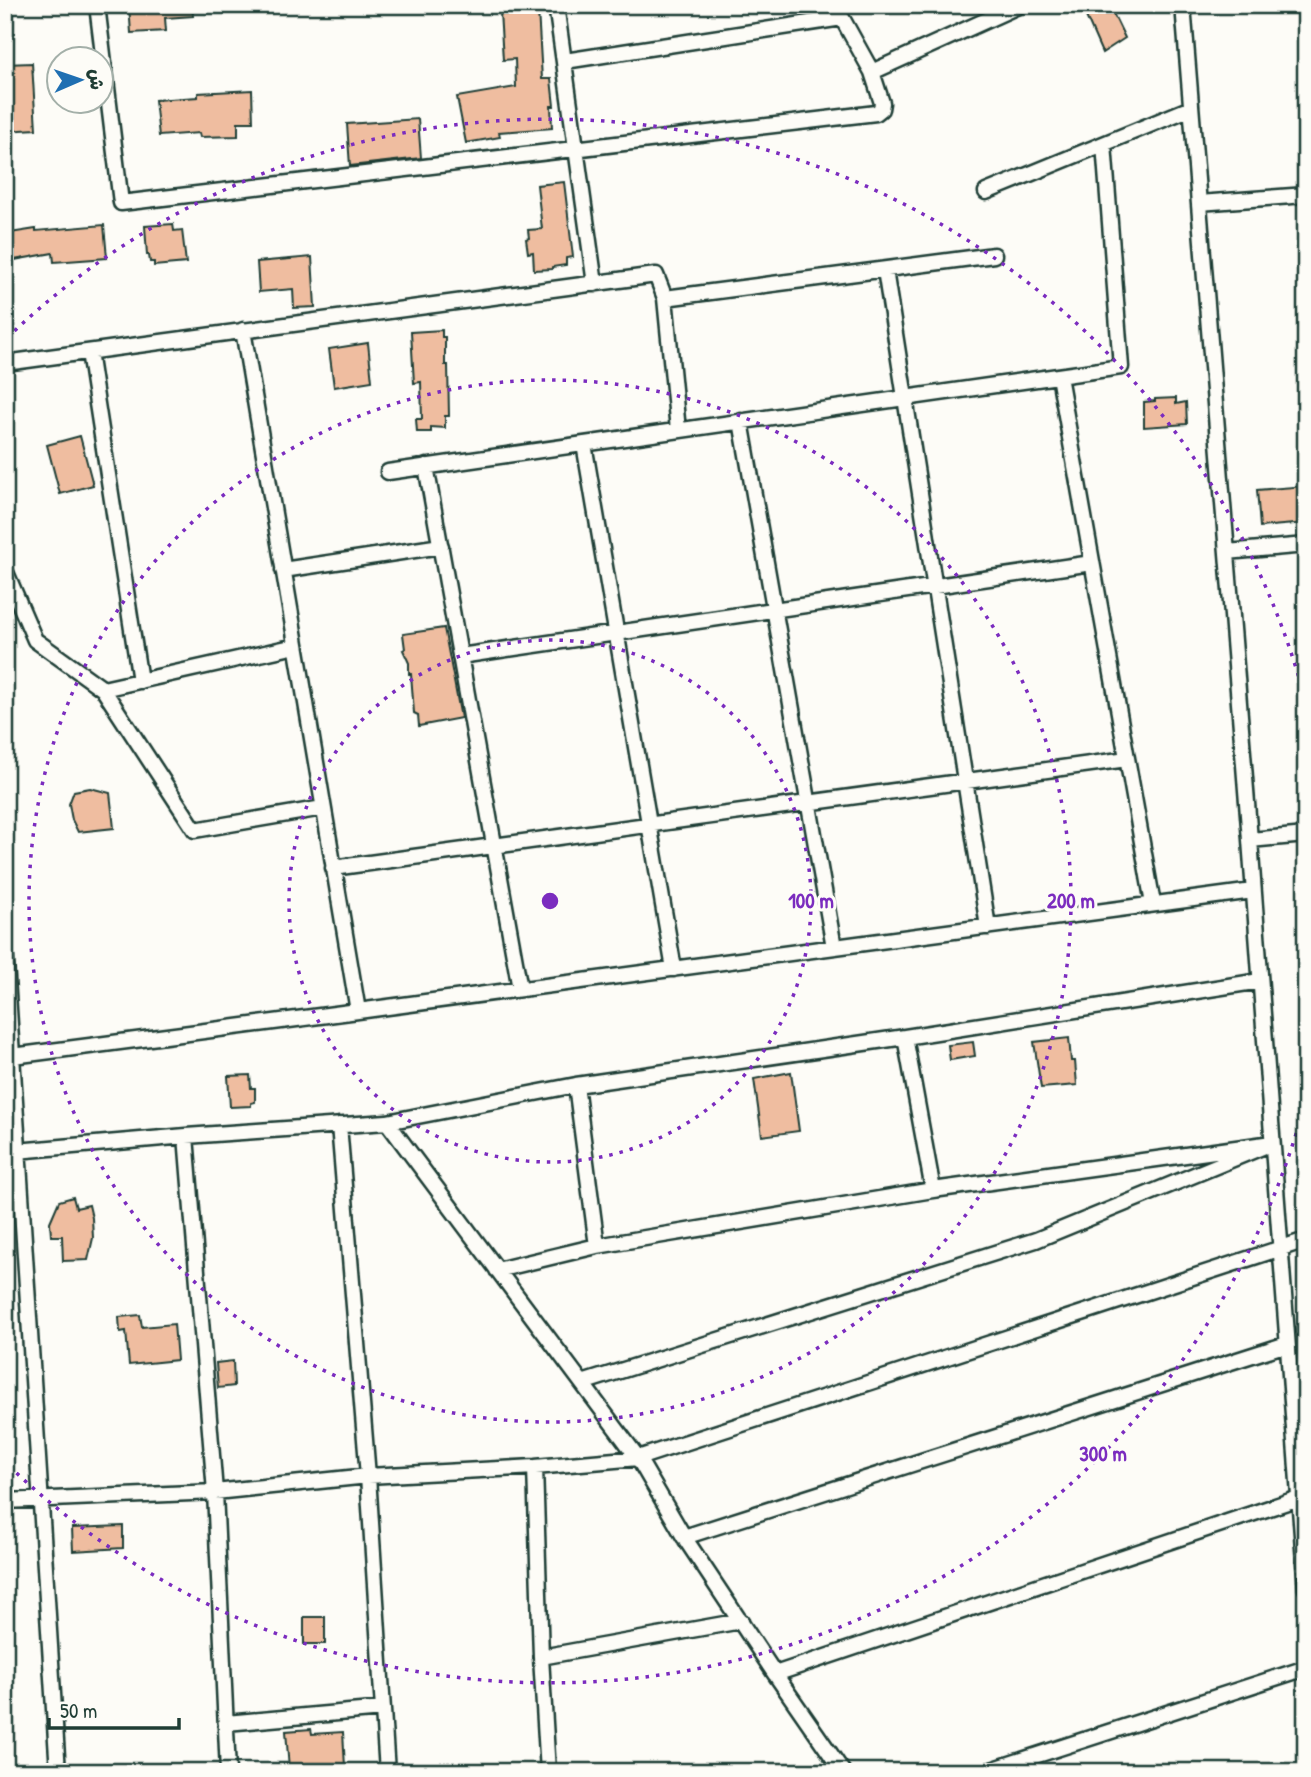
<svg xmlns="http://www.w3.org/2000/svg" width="1311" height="1777" font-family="'Patrick Hand','Playpen Sans Arabic',sans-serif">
	<rect width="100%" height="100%" fill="#fdfcf7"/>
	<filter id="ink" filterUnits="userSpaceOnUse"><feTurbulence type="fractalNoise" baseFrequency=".0143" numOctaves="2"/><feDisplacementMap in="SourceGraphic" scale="14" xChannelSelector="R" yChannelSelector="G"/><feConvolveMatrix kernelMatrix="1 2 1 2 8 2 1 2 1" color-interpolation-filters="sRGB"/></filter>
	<g filter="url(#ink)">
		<path fill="#efbda0" stroke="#1f3d34" stroke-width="2" d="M129 5H192L193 16 165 18 166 31 131 33Z
			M1081 5H1109L1125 38 1102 53Z
			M538 10 542 79H551L554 106H551L552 128 499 132 500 137 466 143 457 97 516 87 515 59 503 60 500 12Z
			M32 63 36 129 5 131V64Z
			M252 90 253 122H238V136L200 137 199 133 159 136 155 100 198 97V93Z
			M418 119 421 158 350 166 347 124Z
			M564 182 573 257 566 258V265L552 267V269L534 270 533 252 528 253 526 239 529 238 528 230 542 229 537 185Z
			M173 224 174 231 182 230 186 263 154 266V262H150L149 255H147L145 226Z
			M104 225 107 258 54 262 53 253 14 260 10 233 36 229V231Z
			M312 257 315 307 294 308 293 289 259 292 257 262Z
			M442 330V337H445V365H448L449 416H445V428L431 427V432H417L416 419H422L421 382 414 383 411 332Z
			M368 343 372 381 334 387 329 349Z
			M1176 398V404L1186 402 1187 424 1144 427V402L1155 401V399Z
			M80 436 93 485 60 494 47 445Z
			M1306 486V523L1260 527 1257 490Z
			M444 628 461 718 419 726 418 715 414 713 411 674H409V663L403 650 405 649 403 634Z
			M90 788 110 793 114 828 78 832 72 820 69 804 74 791Z
			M1069 1038 1071 1061H1075L1077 1085 1041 1088 1034 1042Z
			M973 1042 975 1056 950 1060 948 1045Z
			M791 1072 799 1131 762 1136 754 1079Z
			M250 1075 251 1088H255V1102L251 1103V1106L230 1107 228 1076Z
			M73 1197 76 1208 89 1205 92 1218 93 1238 88 1260 63 1261 62 1236H51L50 1222 59 1201Z
			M140 1315 142 1327 174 1324 177 1360 129 1365 126 1331 120 1332 119 1317Z
			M233 1361 234 1386 218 1388 216 1363Z
			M123 1526V1548L73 1551 72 1528Z
			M304 1617H325V1644H304Z
			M311 1729 312 1734 343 1732 345 1767 289 1769 286 1731Z"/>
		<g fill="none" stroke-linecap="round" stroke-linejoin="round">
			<defs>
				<path id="minor" d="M97 5 121 203 876 113 881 109 882 103 872 72 842 18 831 5
					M556 5 595 284
					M1183 5 1250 840 1306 1589
					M565 61 842 18
					M872 72 1020 5
					M986 192 1191 108
					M1199 203 1306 195
					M885 270 988 927
					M243 330 358 1011
					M89 352 140 681
					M5 363 656 275 665 298
					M1059 376 1153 904
					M741 421 834 947
					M678 430 665 298 994 255
					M584 444 674 969
					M426 466 520 989
					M388 472 1121 367 1104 144
					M1227 552 1306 545
					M5 570 35 640 103 689
					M283 570 441 546
					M296 646 103 689 195 830 323 808
					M460 656 1092 563
					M1250 840 1306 835
					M333 868 1127 759
					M5 947C25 1222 39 1497 58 1772
					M905 1037 933 1190
					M5 1057 358 1011 1253 891
					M576 1085 597 1246
					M387 1122 638 1458 684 1537 775 1674 843 1772
					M339 1125 368 1476 387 1772
					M186 1136 215 1492 228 1772
					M5 1152 186 1136 387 1122 576 1085 905 1037 1260 981
					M497 1270 597 1246 933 1190 1272 1143 1036 1240 582 1383
					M535 1467 541 1657
					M5 1501 215 1492 368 1476 535 1467 638 1458 1306 1240
					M684 1537 1287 1344
					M775 1674 1299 1498
					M226 1723 383 1709
					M548 1772 541 1657 741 1621
					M985 1772 1306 1668"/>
			</defs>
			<use href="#minor" stroke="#1f3d34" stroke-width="19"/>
			<use href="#minor" stroke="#fdfcf7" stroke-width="14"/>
		</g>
	</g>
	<g fill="none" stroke="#7b2cbf" stroke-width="3.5" stroke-dasharray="3.5 7">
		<circle cx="550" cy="901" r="261"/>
		<circle cx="550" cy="901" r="521"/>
		<path d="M1305 1103A782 782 0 0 1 7 1464M7 338A782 782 0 0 1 1305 699"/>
	</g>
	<circle cx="550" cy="901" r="10" fill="#7b2cbf" stroke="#fdfcf7" stroke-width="3.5"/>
	<g font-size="21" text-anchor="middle" font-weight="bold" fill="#7b2cbf" stroke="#fdfcf7" stroke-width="6" stroke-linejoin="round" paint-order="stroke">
		<text x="811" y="908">100 m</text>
		<text x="1071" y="908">200 m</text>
		<text x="1103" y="1461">300 m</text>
	</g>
	<rect width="1311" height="1777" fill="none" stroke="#fdfcf7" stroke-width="28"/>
	<rect x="14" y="14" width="1283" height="1749" fill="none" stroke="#1f3d34" stroke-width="2.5" filter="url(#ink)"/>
	<g transform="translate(80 80) rotate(88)"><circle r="33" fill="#fdfcf7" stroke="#a4b0a9" stroke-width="2"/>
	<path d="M0-5L12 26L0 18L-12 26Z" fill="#1f6fb2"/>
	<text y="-10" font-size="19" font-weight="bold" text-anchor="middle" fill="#1f3d34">ش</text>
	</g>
	<path d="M49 1718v10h130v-10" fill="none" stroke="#1f3d34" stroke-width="3.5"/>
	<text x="60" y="1718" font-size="21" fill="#1f3d34" stroke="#fdfcf7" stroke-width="5" paint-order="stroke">50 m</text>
</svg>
